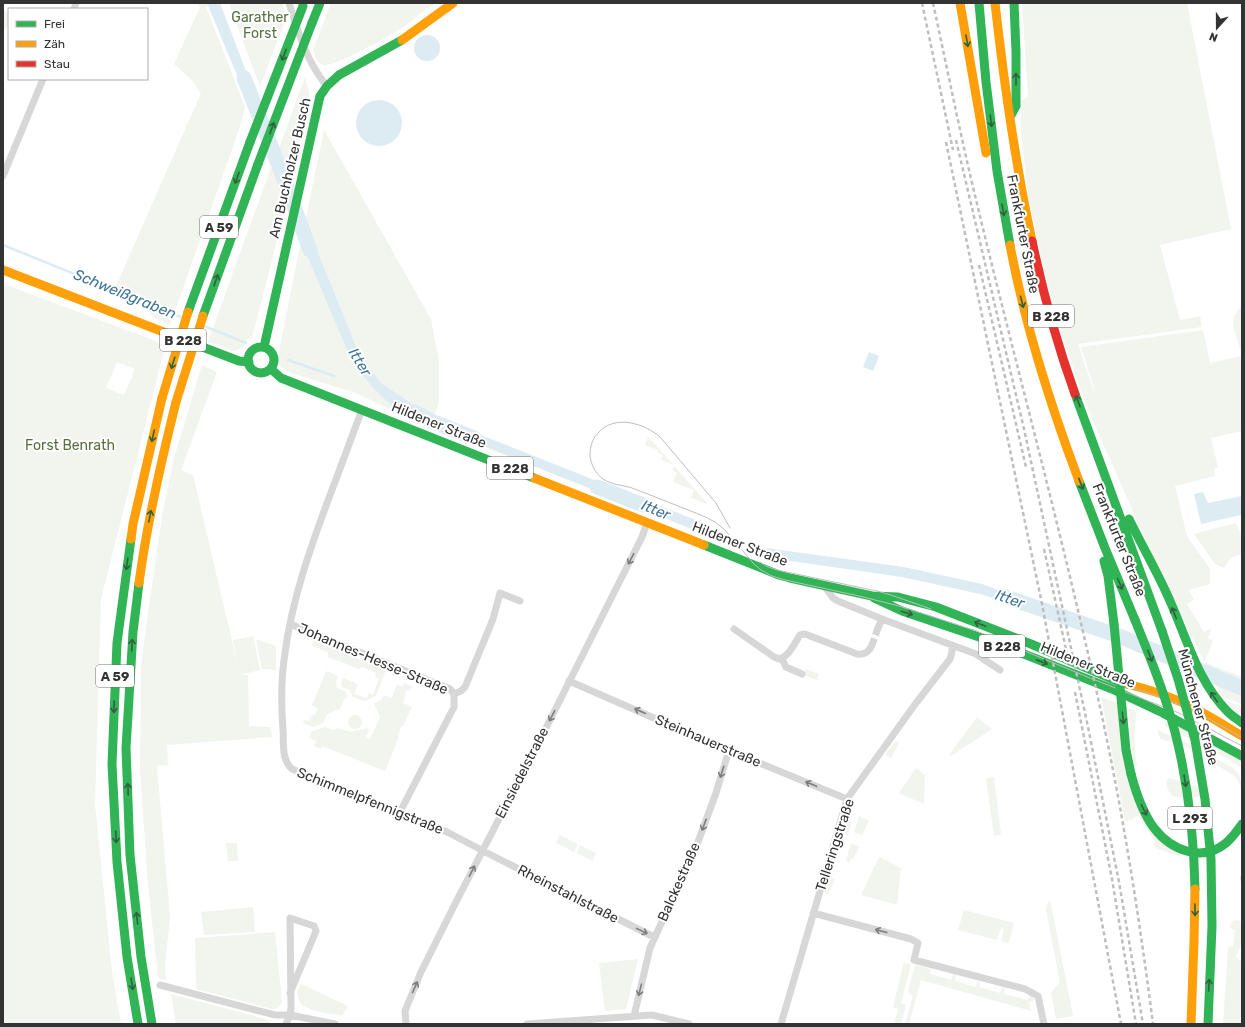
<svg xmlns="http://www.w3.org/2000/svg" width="1245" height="1027" font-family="Rubik,sans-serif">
	<rect width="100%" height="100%" fill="#fff"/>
	<path fill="#f1f5ed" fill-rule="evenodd" d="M197 3H223L206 7 245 107 241 124 170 325 154 318 144 306 113 293 201 93 191 79 174 64 200 7Z
		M229 3H282L287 16 260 87Z
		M331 3H436L418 15C414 24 333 69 323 65 317 63 315 55 313 50Z
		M1022 3H1187L1231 229 1160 245 1180 320 1200 316 1202 327 1078 344 1093 389 1094 388 1081 347 1203 330 1210 363 1242 356V431L1211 438 1218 468 1214 469 1215 476 1175 486 1187 536 1210 569V584L1189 590 1194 600 1187 604 1204 632 1212 628 1208 638 1213 641 1204 662 1242 677V704L1222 697 1166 586 1089 412 1079 385 1062 335 1043 266 1028 193 1021 133 1020 102 1028 96Z
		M3 9 9 14V25L3 32Z
		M305 77 309 93 291 185 277 154Z
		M324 130 431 319 439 362V403L433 418 427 424 404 416 356 393 291 373 282 368 277 362 299 251Z
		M273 162 288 197 252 338 247 339 243 347 235 351 208 342Z
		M4 284 153 340 165 347 101 599 95 805 112 971 121 1024H3V287ZM117 362 135 369 124 395 106 388Z
		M1242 304V355L1233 326 1234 316Z
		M202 365 217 372 181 470 193 475 238 666 233 640 253 636 260 670 240 675H248L249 726 271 727 272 737 167 745 168 765 157 766 170 917 165 966 166 980 158 978 148 884 140 772 141 665 151 592 163 511 174 458Z
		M648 437 653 442 707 503V504L691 498 694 490 673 482 677 473 672 470 674 465 661 460 663 455 657 452 658 450 645 445Z
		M1236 523 1242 536V555C1233 555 1228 560 1224 568L1215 564 1194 534Z
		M256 639 276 646V670L262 669Z
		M313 641 386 670 376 696 364 701 353 697 350 690 342 687 341 684 343 678 358 684 354 694 367 698 369 693 373 695 379 679 375 677 376 673 362 667 359 669 328 657V652L312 646Z
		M806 669 819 674 817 680 804 675Z
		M326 671 338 676 336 682 337 688 346 692 347 697 345 698 340 709 327 714 323 723 313 727 303 723 304 720 309 721 311 716 315 715 318 708 311 705V703H313Z
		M404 683 412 686 410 691 406 690 403 703 412 707 403 726H401L398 736 399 737 385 771 322 746 321 749 314 746 316 741 309 738 312 731 325 727 333 730 338 728 351 732 367 728 369 730 366 737 370 739 380 717 374 703 381 700 384 695 392 698 397 684 403 687Z
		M1101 697 1118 703 1139 806 1182 853 1181 857 1156 848 1154 844 1155 842 1138 815 1131 820 1125 821Z
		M1224 700 1242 707V718Z
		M1128 708 1136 711C1135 730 1133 747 1137 765L1134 767Z
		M348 722a7 7 0 1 1 14 0a7 7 0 1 1-14 0Z
		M977 717 992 729 951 756 949 755Z
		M1168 720 1242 761V768L1212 750 1165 726V723Z
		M1157 729C1165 734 1174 737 1183 741 1200 749 1216 759 1233 768 1240 774 1242 780 1241 789L1237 779 1233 775 1187 747 1161 739 1158 734Z
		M896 741 899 743 891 758 886 755V753Z
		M916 768 925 775 924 804 899 793Z
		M994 777 1001 834 994 836 986 778Z
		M1170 778 1200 788 1203 797H1174C1169 794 1165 785 1167 780Z
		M859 816 869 821 862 835 854 832Z
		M847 819 852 821 848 835 842 834Z
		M560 835 578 844 574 852 556 843Z
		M226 843H237L238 861H228Z
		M851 843 859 847 853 859H851L849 863 846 861Z
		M580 845 596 853 592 861 577 853Z
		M879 857 901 868 897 905 861 895Z
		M830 878 835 879 828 894 825 893Z
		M1050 900 1073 1016 1056 1019 1051 993 1060 982 1046 910 1047 904Z
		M253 907 255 932 204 935 201 912Z
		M964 910 1014 923 1009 943 1001 941 1004 929 1001 928 997 940 958 930Z
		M1238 920 1242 922V942L1236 957 1242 962V1024H1223L1228 948 1230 946H1233L1235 930H1232L1230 927 1232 921Z
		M275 932 282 1002 278 1008 272 1009 196 989 195 938Z
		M638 959 626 1009 605 1011 599 963Z
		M904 962 911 964 901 1003 906 1005 901 1024H894L898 1009 893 1007Z
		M915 965 931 969 930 974 951 980 953 974 956 975 955 981 976 987 977 981 980 982 979 987 1000 993 1002 987 1005 988 1004 994 1028 1000 1029 996 1031 995 1035 1000 1029 1002 1031 1011 921 980 909 1024H905L913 996 911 995 908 991Z
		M301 984 348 1006 342 1016C333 1014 309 1011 302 1005 299 1002 298 997 297 993Z
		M171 994 265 1019 272 1024H176Z"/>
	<path fill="#ddebf3" d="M207 3H220L254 92 249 104Z
		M414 48a13 13 0 1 1 26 0a13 13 0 1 1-26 0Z
		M356 123a23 23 0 1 1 46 0a23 23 0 1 1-46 0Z
		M277 154 291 185 288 197 273 162Z
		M305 221 360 356 381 383 433 418 430 426 404 416 397 410 376 391 364 377 350 357 301 241Z
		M869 352 879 356 873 371 863 367Z
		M458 426 617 489 614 498 455 435Z
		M1203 492 1208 503 1242 496V518L1241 515 1201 524 1194 494Z
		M627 493 706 524 702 533 624 502Z
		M766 548 904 567 982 584 1021 598 1023 607 980 594 902 577 777 559 764 556Z
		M1030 601 1038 604 1040 612 1031 610Z
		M1085 619 1109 626 1110 640 1087 633Z
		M1122 633 1129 635 1134 647 1124 644Z
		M1208 668 1242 683V694L1216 684Z"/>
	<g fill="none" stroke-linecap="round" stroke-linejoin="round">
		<path stroke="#ddebf3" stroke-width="2.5" d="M3 245 183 318
			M204 326 246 343
			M288 360 334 376"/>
		<path stroke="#ddebf3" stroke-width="15" d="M244 78 279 166 310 250
			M414 412 431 421 474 438
			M597 487 643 505
			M1003 596 1119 636 1242 688"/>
		<path stroke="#d6d6d6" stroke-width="7" stroke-dasharray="7 3.5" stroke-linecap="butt" d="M872 645 878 628"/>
		<path stroke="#d7d7d7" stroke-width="7" d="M289 3C298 32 307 63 327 86
			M74 9 76 3
			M3 176 43 79
			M362 410C351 438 341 467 330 495 311 546 292 599 285 653 281 678 281 704 283 729 284 742 281 760 292 769L447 832 495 857 654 937
			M824 586 833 598 838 601 882 619 976 654 1000 670
			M290 624 450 689 454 694V707L400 812
			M878 628 882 619
			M734 629 774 657 779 659C789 657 794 644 800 635L805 634 857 654C865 655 869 652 872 645
			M782 659 786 667 802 674
			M569 681 718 746 847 799
			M454 694 461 691 465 687 493 619 500 593 520 601
			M813 913 911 939 918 943 914 960 1025 989 1038 996 1044 1024
			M160 985 275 1015H290L335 1024
			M634 1016 650 948 698 842 716 793 729 750
			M286 1024 290 1015 291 1008 290 918 314 926 316 931 290 993
			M406 1024 405 1011 421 972 457 900 546 728 642 537 647 523
			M527 1024 652 1015 689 1024
			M781 1024 847 799 916 703 950 659 952 652V645"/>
		<path stroke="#30b455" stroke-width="9" d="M979 3 986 82 997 171 1010 245
			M312 23 320 3
			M1011 115 1016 106V52L1014 3
			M188 312 250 142
			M203 316 258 164
			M192 343 239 361 249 362
			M264 347 320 96 327 86 339 75 402 40
			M248 360a13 13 0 1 1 26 0a13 13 0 1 1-26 0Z
			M271 369 281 378 534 478
			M1075 394 1162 631
			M1079 481 1105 548 1135 620
			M1129 519C1142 546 1158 573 1170 601 1187 639 1198 682 1228 712 1232 716 1237 719 1242 723
			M131 539 117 643 112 764 117 862 127 957 138 1024
			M704 545 779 575 790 578 872 596 898 597 936 607 1031 644 1117 681 1127 684
			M1104 561 1108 576 1114 624
			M139 583 133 632 126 748 130 855 141 957 152 1024
			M874 598 902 611 991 641 1112 689 1163 713 1242 756
			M1131 774C1136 793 1142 812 1154 828 1171 850 1202 863 1226 843 1233 837 1237 831 1242 824"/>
		<path stroke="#ff9f0a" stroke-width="9" d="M960 3 986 153
			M995 3C1004 83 1015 162 1032 241
			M402 40 453 3
			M1010 245C1025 326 1050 404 1079 481
			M3 270 192 343
			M534 478 704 545
			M131 539 133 524 162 398
			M139 583C147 522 161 462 176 402
			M1127 684C1143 688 1158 692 1174 699 1198 708 1220 723 1242 736"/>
		<path stroke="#e5322d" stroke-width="9" d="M1032 241C1043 293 1057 344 1075 394"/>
		<path stroke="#bebebe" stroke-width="1" d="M730 528 716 503 661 438C645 423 614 414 598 433 592 439 590 447 590 456 591 465 596 474 603 479 612 485 623 485 632 488 648 494 663 500 678 506 690 511 703 515 715 522L725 530 754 564 761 570 772 576 785 580 859 596 899 606 974 630 1090 678 1179 713 1242 746
			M760 562 766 566 777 570 877 591 891 595 931 609
			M1122 685C1168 698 1202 713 1242 738
			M1242 871 1241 878 1242 887"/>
		<path stroke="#bebebe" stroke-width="2.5" stroke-dasharray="4 3" stroke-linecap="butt" d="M922 3 953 150
			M933 3C946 63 958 123 972 183 1013 355 1060 525 1098 698 1122 806 1139 915 1153 1024
			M956 140 1024 429 1088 727 1119 882 1143 1024
			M946 142 1042 604 1121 1024
			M979 265 1026 467
			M1044 549 1069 663
			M1075 692 1112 879 1136 1024"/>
		<path stroke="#30b455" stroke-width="9" d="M250 142 303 6
			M258 164 312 23
			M1135 620C1150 657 1165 694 1175 732 1188 783 1194 836 1195 889
			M1114 624 1126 750 1131 774
			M1162 631 1178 679 1195 740 1205 799 1211 859 1212 926 1208 1024"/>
		<path stroke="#ff9f0a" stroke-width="9" d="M162 398 188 312
			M176 402 203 316
			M1191 1024 1194 942 1195 889"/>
	</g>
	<defs><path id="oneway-shaft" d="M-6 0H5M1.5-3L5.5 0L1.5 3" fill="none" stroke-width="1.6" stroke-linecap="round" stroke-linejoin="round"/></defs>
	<g stroke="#32603f">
		<use href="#oneway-shaft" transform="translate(967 41) rotate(80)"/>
		<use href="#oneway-shaft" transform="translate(284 55) rotate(111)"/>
		<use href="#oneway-shaft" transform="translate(1016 79) rotate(-90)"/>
		<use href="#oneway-shaft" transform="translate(991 121) rotate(83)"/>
		<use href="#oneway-shaft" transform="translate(272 128) rotate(-69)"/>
		<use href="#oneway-shaft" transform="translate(237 178) rotate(110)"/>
		<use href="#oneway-shaft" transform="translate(1003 210) rotate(79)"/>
		<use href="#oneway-shaft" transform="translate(216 280) rotate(-71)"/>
		<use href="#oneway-shaft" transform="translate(1022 302) rotate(75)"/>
		<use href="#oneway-shaft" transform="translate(173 363) rotate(107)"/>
		<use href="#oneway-shaft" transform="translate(1078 401) rotate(-110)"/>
		<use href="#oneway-shaft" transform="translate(153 436) rotate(103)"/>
		<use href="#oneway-shaft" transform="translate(1081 484) rotate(69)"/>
		<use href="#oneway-shaft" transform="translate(150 516) rotate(-79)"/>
		<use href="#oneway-shaft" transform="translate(127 564) rotate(98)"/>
		<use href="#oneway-shaft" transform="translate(1120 584) rotate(67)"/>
		<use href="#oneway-shaft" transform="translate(907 613) rotate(17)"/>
		<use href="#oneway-shaft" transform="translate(1174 613) rotate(-113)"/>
		<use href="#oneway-shaft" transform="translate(980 624) rotate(-159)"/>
		<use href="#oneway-shaft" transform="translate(132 645) rotate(-87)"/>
		<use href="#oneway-shaft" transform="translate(1150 656) rotate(69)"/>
		<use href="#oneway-shaft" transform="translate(1042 662) rotate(21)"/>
		<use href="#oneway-shaft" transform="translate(1214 697) rotate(-124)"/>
		<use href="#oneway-shaft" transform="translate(114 707) rotate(92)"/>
		<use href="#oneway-shaft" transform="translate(1123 718) rotate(84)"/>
		<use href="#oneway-shaft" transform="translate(1185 781) rotate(81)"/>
		<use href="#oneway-shaft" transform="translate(128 789) rotate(-92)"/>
		<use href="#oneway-shaft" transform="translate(1144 810) rotate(63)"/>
		<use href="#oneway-shaft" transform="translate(116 837) rotate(87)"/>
		<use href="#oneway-shaft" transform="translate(1195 910) rotate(89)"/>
		<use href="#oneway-shaft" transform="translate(137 918) rotate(-96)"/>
		<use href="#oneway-shaft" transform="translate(132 984) rotate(81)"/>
		<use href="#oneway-shaft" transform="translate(1209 985) rotate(-87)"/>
	</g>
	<g stroke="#7d7d7d">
		<use href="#oneway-shaft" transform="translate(631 559) rotate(117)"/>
		<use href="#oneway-shaft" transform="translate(640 711) rotate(-156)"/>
		<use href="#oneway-shaft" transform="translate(552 716) rotate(117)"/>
		<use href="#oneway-shaft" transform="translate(722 772) rotate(107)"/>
		<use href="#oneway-shaft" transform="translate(811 784) rotate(-157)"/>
		<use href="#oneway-shaft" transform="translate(704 825) rotate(110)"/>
		<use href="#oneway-shaft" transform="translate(472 871) rotate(-63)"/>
		<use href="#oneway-shaft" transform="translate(642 931) rotate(26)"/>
		<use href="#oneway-shaft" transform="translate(881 931) rotate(-165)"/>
		<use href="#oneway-shaft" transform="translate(415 987) rotate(-66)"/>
		<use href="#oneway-shaft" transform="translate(640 990) rotate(104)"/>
	</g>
	<g text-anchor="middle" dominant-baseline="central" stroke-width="4" stroke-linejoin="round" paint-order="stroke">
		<g fill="#fff" stroke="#707070" stroke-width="1">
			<rect x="200" y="216" width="38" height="22" rx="3"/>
			<rect x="1028" y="305" width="46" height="22" rx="3"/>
			<rect x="160" y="329" width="46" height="22" rx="3"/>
			<rect x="487" y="457" width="46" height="22" rx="3"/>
			<rect x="979" y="635" width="46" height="22" rx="3"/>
			<rect x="96" y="665" width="38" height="22" rx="3"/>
			<rect x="1168" y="807" width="44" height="22" rx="3"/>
		</g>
		<g font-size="13" font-weight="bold" fill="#333">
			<text x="219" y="227">A 59</text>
			<text x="1051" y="316">B 228</text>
			<text x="183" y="340">B 228</text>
			<text x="510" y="468">B 228</text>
			<text x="1002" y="646">B 228</text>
			<text x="115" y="676">A 59</text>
			<text x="1190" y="818">L 293</text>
		</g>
		<g font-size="14" fill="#56703f" stroke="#fff">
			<text x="260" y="17">Garather<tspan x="260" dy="16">Forst</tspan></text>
			<text x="70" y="445">Forst Benrath</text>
		</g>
		<g font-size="14" fill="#333" stroke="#fff">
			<text transform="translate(290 168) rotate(-77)">Am Buchholzer Busch</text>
			<text transform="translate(1023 234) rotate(79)">Frankfurter Straße</text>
			<text transform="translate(439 425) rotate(22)">Hildener Straße</text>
			<text transform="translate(1119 540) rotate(68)">Frankfurter Straße</text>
			<text transform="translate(740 544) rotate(21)">Hildener Straße</text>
			<text transform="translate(373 659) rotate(23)">Johannes-Hesse-Straße</text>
			<text transform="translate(1088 665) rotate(22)">Hildener Straße</text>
			<text transform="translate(1198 707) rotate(75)">Münchener Straße</text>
			<text transform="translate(708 741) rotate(23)">Steinhauerstraße</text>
			<text transform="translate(522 773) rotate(-63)">Einsiedelstraße</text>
			<text transform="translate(370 801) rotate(22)">Schimmelpfennigstraße</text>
			<text transform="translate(835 845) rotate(-72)">Telleringstraße</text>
			<text transform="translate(679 882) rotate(-66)">Balckestraße</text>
			<text transform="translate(568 894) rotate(27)">Rheinstahlstraße</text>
		</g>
		<g font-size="15" font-style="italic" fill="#3f7597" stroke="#fff">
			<text transform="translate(125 294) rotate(22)">Schweißgraben</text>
			<text transform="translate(360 362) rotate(58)">Itter</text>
			<text transform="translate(656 510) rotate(22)">Itter</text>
			<text transform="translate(1010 599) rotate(19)">Itter</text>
		</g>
	</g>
	<rect width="1245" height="1027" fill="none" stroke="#333333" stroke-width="8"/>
	<rect x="8" y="8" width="140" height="72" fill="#ffffff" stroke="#adadad"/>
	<rect x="16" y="21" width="20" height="6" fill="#30b455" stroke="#adadad"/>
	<text x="44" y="28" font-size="12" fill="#333333">Frei</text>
	<rect x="16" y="41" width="20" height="6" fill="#ff9f0a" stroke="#adadad"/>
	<text x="44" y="48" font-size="12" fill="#333333">Zäh</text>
	<rect x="16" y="61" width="20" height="6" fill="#e5322d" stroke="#adadad"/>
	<text x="44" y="68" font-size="12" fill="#333333">Stau</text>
	<g transform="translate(1217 28) rotate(201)" stroke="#ffffff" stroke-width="3" paint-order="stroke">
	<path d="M0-3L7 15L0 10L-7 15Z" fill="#333333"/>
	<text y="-6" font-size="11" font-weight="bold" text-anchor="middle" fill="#333333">N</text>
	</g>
</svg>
